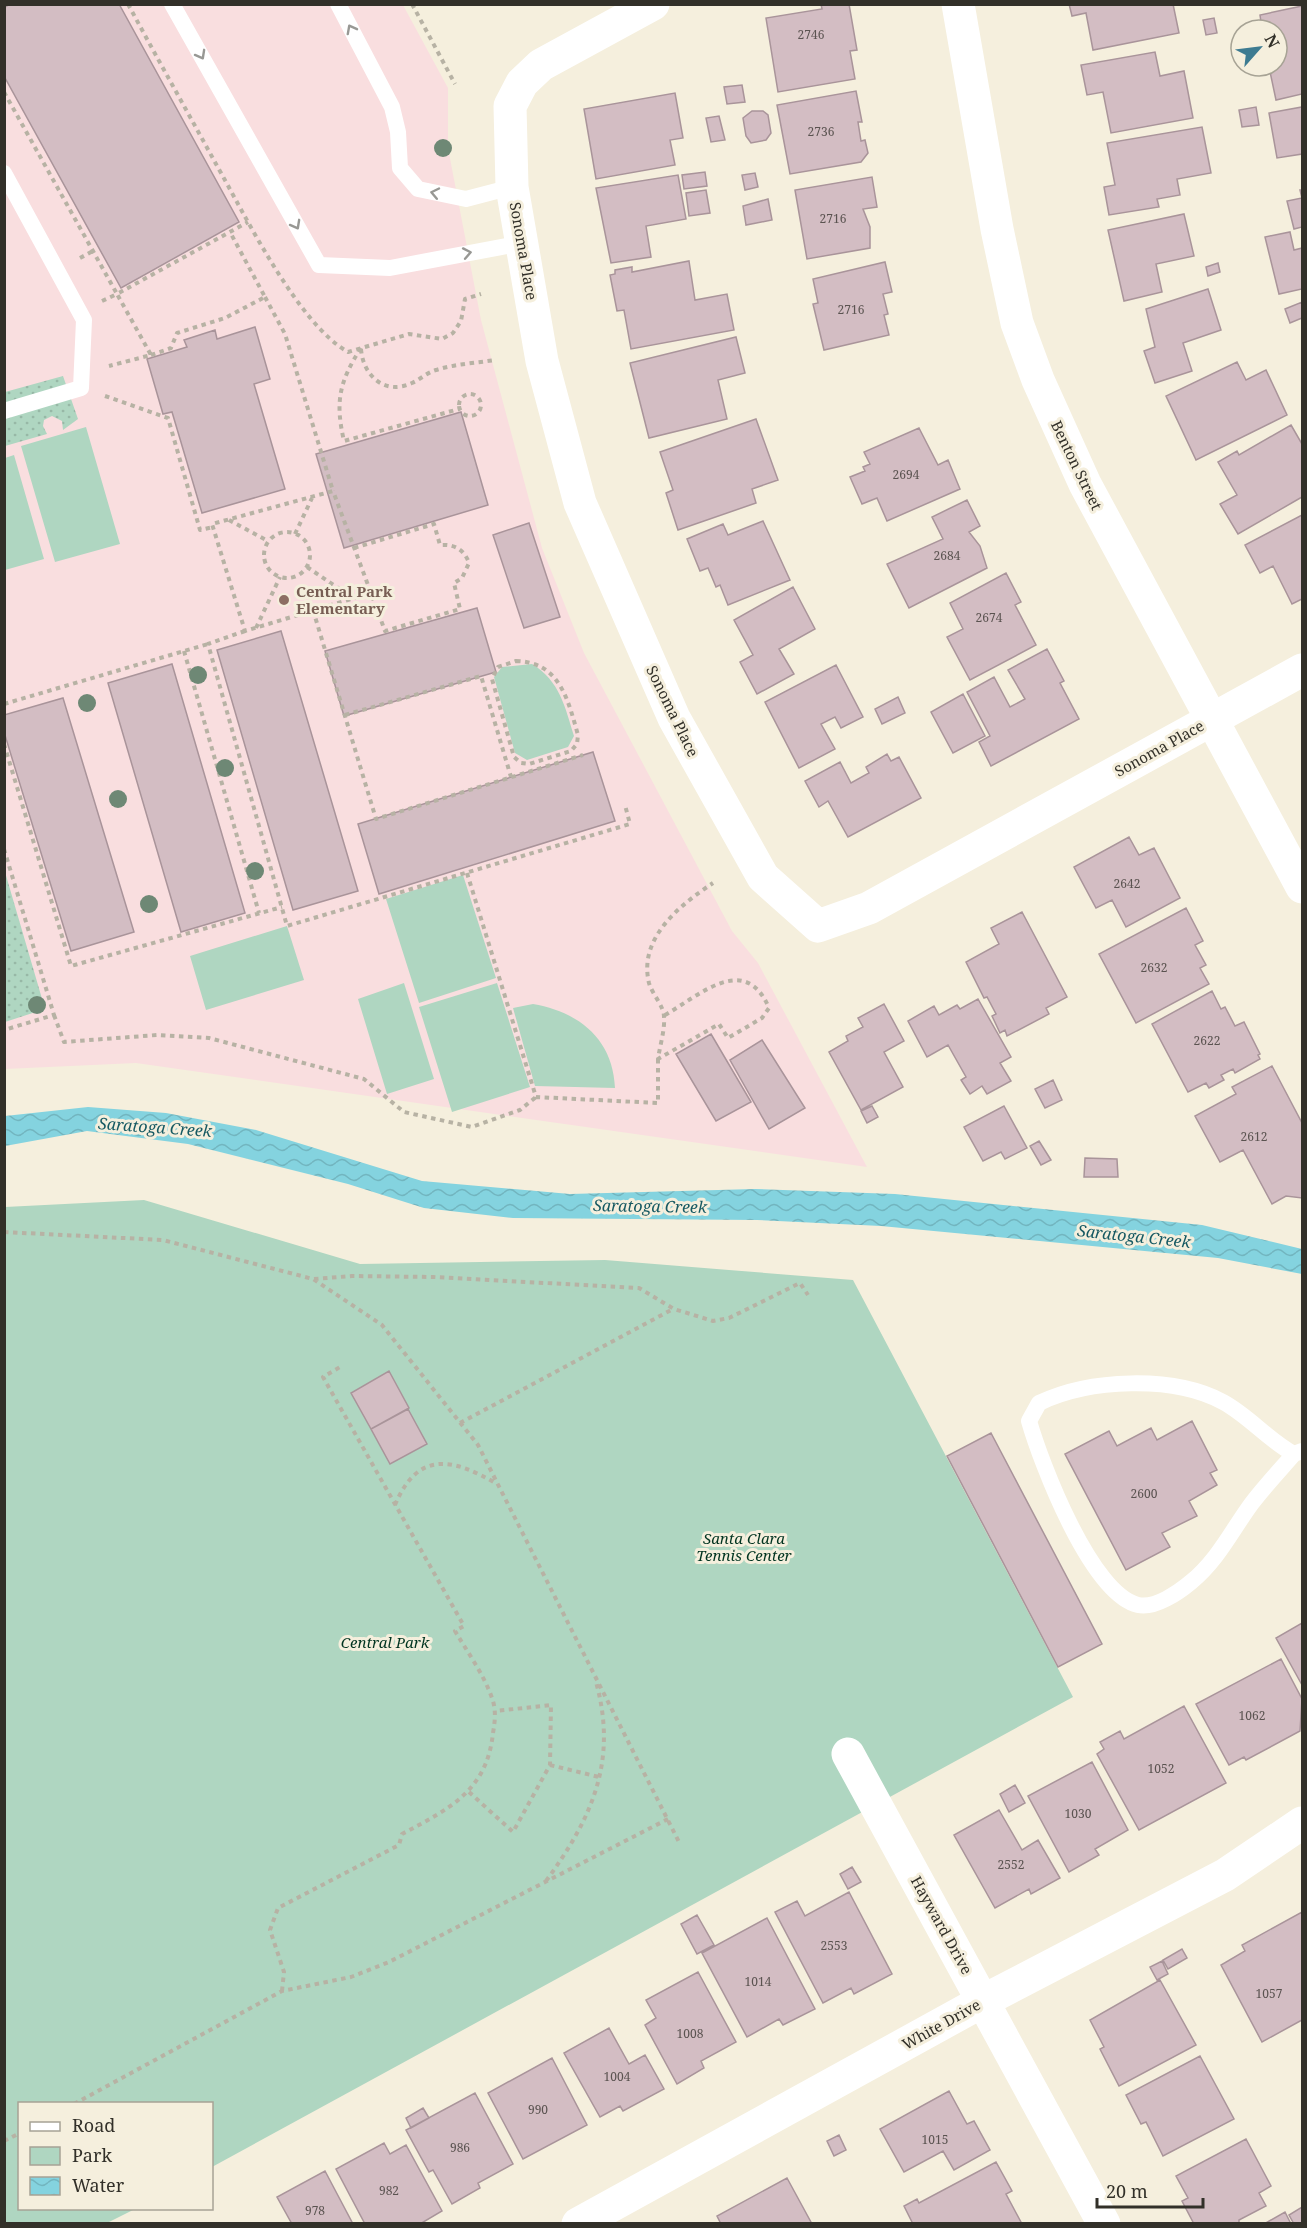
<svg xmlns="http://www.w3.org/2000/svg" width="1307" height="2228" font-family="'Noto Serif',serif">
	<defs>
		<pattern id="grass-dots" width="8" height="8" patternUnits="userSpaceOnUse" patternTransform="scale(1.5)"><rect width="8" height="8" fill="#afd6c1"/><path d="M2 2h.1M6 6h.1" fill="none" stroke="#97b8a6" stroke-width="1.8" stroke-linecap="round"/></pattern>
		<pattern id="water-waves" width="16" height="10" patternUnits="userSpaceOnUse" patternTransform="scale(1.5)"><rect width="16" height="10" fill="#84d3df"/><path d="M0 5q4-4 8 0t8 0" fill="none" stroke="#72b5bf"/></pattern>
	</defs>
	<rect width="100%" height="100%" fill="#f5efdd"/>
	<path fill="#f9dedf" d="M4 5H403L448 88V148L481 320 542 548 584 653 732 931 758 963 867 1167 136 1063 5 1069Z"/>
	<path fill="url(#grass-dots)" d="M63 376 78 419 63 430 62 421 52 416 44 420 43 426 47 434 5 446V392Z
		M5 872 45 1009 5 1022 4 1021Z"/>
	<path fill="#afd6c1" d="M86 427 120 544 55 562 21 446Z
		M14 455 44 559 5 570V458Z
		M532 664C560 681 565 707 574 736L568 747 527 760 515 753 494 677 502 667Z
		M463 875 496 978 419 1003 386 899Z
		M287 926 304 980 206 1010 190 956Z
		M404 983 434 1079 387 1094 358 999Z
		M497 983 530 1087 452 1112 419 1007Z
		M533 1004C579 1012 613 1039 615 1088L535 1086 513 1008Z
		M144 1200 360 1264 605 1260 853 1280 1073 1697 212 2167V2104H20V2208L135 2209 107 2223H5V1207Z"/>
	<path fill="url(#water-waves)" d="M88 1107 166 1113 256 1130 422 1181 570 1194 755 1189 895 1194 1202 1225 1302 1249V1274L1218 1258 881 1226 757 1220 513 1218 424 1208 348 1184 188 1144 87 1131 5 1146V1116Z"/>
	<path fill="#d3bdc3" stroke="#a9949a" stroke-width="1.5" d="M10 4H119L239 222 121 288 4 76V8Z
		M821 4H849L857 50 850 51 855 79 778 92 766 18 822 9Z
		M1069 4H1173L1179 33 1093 50 1086 13 1072 16Z
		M1302 6V94L1276 100 1269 67 1261 69V66H1277V30H1255L1254 24 1261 22 1260 15Z
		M1214 18 1217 33 1206 35 1203 20Z
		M1155 52 1160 76 1184 71 1193 118 1111 133 1103 92 1087 95 1081 65Z
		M742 85 745 102 727 104 724 87Z
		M856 91 862 122H858L861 141 865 140 868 153 861 162 790 174 777 105Z
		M675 93 683 138 670 140 675 165 596 179 584 109Z
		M1256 107 1259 125 1242 127 1239 110Z
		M1302 107V154L1277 158 1269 113Z
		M752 111H763L768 115 771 133 766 140 751 143 746 136 743 118Z
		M719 116 725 140 711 142 706 118Z
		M1202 127 1211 173 1177 179 1180 195 1157 199 1159 207 1109 215 1104 187 1115 185 1107 143Z
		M705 172 707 186 684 189 682 175Z
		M755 173 758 187 745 190 742 175Z
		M678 175 686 219 646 226 651 257 611 263 596 188Z
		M872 177 877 207 863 209 870 227V248L807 259 795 190Z
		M706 190 710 213 689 216 686 193Z
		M1300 190H1302V227L1294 229 1287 201 1302 198Z
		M768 199 772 220 746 225 743 206Z
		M1184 214 1194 256 1156 264 1162 292 1124 301 1108 230Z
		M1290 232 1294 250 1302 248V289L1279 294 1265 237Z
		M689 261 695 300 727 294 734 330 631 349 624 310 617 311 610 275 615 274V270L632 267V272Z
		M885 262 892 292 883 294 888 314 884 315 889 335 824 350 813 304 818 303 813 279Z
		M1218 263 1220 272 1208 276 1206 267Z
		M1208 289 1221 330 1183 343 1192 371 1155 383 1144 351 1155 347 1146 309Z
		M1302 302V318L1290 323 1285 309Z
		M255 327 270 379 254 384 285 489 202 513 172 412 163 414 147 359 187 347 184 340 215 330 217 339Z
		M736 337 745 373 718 380 727 419 649 438 630 363Z
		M1237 362 1246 380 1266 370 1287 415 1196 460 1166 396Z
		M461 412 488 505 344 548 316 454Z
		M756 419 778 480 752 489 756 503 678 530 666 493 673 490 660 452Z
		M1291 425 1302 444V497L1238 534 1220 504 1237 495 1218 462 1237 451 1239 455Z
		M919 428 938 465 948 460 960 489 887 521 877 498 862 504 850 477 865 471 863 467 870 464 864 452Z
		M967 500 980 526 969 532 980 546 987 568 909 608 887 564 943 539 932 517Z
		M1302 515V599L1292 604 1273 566 1260 573 1245 545Z
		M763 521 790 580 728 605 720 585 716 587 708 568 700 571 687 539 723 524 728 535Z
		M529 523 560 617 524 628 493 535Z
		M1006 573 1021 602 1015 605 1036 645 970 680 947 637 963 629 950 603Z
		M793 587 815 629 779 649 794 674 757 694 740 662 753 655 734 620Z
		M477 608 496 672 344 716 325 651Z
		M281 631 358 891 293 910 217 650Z
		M1047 649 1064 681 1060 683 1079 719 991 766 979 742 990 736 967 692 994 677 1010 707 1025 699 1008 670Z
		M172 664 245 913 181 932 108 683Z
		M836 665 863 717 841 728 835 717 821 724 835 749 799 768 765 702Z
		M963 694 985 736 953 753 931 712Z
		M898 697 905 713 882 724 875 709Z
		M63 698 134 932 71 951 4 732V715Z
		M593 752 615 821 379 894 358 824Z
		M887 754 891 761 899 757 921 798 848 837 828 801 819 807 805 781 840 762 851 783 869 773 866 767Z
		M1129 837 1139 855 1154 848 1180 898 1126 927 1112 900 1096 908 1074 867Z
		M1186 908 1203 941 1195 945 1206 965 1200 968 1209 984 1136 1023 1099 954Z
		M1022 912 1067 997 1046 1008 1049 1014 1007 1036 1005 1030 1000 1033 992 1016 996 1014 987 997 984 998 966 962 999 944 991 928Z
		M1212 991 1221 1009 1225 1007 1235 1026 1244 1022 1260 1054 1258 1055 1260 1059 1235 1073 1233 1069 1221 1075 1224 1080 1209 1088 1206 1083 1188 1092 1152 1024Z
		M978 999 1011 1057 1000 1063 1011 1081 987 1094 982 1086 970 1094 961 1080 966 1077 948 1045 927 1057 908 1021 934 1006 939 1015 957 1005 960 1009Z
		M884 1004 904 1041 884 1052 903 1087 861 1110 829 1052 848 1041 846 1036 863 1027 858 1018Z
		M711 1034 751 1102 716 1121 676 1054Z
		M762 1040 805 1108 769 1129 730 1060Z
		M1272 1066 1302 1123V1198L1286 1196 1272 1204 1243 1150 1220 1162 1195 1116 1236 1094 1232 1087Z
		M1053 1080 1062 1100 1045 1108 1035 1089Z
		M872 1106 878 1117 867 1123 861 1111Z
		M1004 1106 1027 1148 1005 1159 1001 1152 983 1161 964 1127Z
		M1039 1141 1051 1160 1041 1165 1030 1146Z
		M1085 1158 1117 1159 1118 1177H1084Z
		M389 1371 409 1408 371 1429 351 1393Z
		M408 1409 427 1444 390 1464 371 1429Z
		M1192 1421 1217 1470 1210 1473 1217 1485 1189 1501 1197 1516 1162 1533 1170 1547 1126 1570 1065 1454 1109 1431 1117 1446 1151 1428 1157 1440Z
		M991 1433 1102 1644 1058 1667 947 1456Z
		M1302 1623V1685L1276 1638Z
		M1281 1659 1302 1699 1300 1731 1246 1760 1244 1757 1229 1765 1196 1704Z
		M1184 1706 1226 1783 1139 1830 1097 1754 1104 1749 1100 1742 1120 1731 1124 1739Z
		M1092 1762 1128 1830 1095 1849 1099 1855 1069 1872 1028 1796Z
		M1015 1785 1025 1803 1009 1812 1000 1794Z
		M999 1810 1022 1850 1038 1840 1060 1878 1031 1894 1029 1889 995 1908 954 1835Z
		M852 1867 861 1882 848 1889 840 1874Z
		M849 1892 892 1974 854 1994 851 1988 823 2003 775 1912 797 1901 805 1916Z
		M1302 1912V2020L1262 2042 1221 1965 1245 1951 1242 1945Z
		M697 1915 714 1945 697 1954 681 1924Z
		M767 1918 815 2009 783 2025 779 2019 747 2037 702 1953Z
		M1182 1949 1187 1958 1168 1969 1163 1960Z
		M1162 1961 1168 1974 1157 1980 1150 1967Z
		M698 1972 736 2042 701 2061 704 2068 677 2084 645 2025 656 2018 646 2000Z
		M1160 1980 1196 2045 1119 2086 1100 2049 1104 2047 1090 2020Z
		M609 2028 629 2064 645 2055 664 2089 623 2111 620 2106 600 2117 564 2053Z
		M1200 2056 1234 2119 1163 2156 1146 2122 1141 2124 1126 2095Z
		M552 2058 587 2125 523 2159 488 2093Z
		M949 2091 967 2124 974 2121 990 2150 954 2170 943 2151 904 2172 880 2129Z
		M475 2093 513 2164 478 2183 480 2188 452 2204 433 2170 429 2172 406 2130Z
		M423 2108 429 2118 411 2128 406 2118Z
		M839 2135 846 2150 834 2156 827 2141Z
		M1246 2139 1271 2186 1259 2193 1266 2206 1239 2220V2224H1194L1182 2201 1188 2198 1176 2176Z
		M384 2143 390 2154 406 2145 442 2211 420 2224H365L336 2169Z
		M996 2162 1012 2191 1006 2194 1022 2224H913L904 2206 917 2199 919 2203Z
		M325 2171 353 2224H292L277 2197Z
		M787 2178 812 2224H721L717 2216Z
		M1302 2207V2224H1294L1289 2215Z
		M1285 2212 1291 2224H1264Z"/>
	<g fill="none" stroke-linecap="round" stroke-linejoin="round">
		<path stroke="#b7b2a4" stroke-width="4" stroke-dasharray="4.5 4.5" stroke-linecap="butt" d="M128 4C157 58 187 111 216 164 245 215 298 324 348 352L409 334 442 339 453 333 461 321 465 299 481 294
			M412 4 455 84
			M4 92 117 294 248 222
			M80 258 93 251
			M265 297 285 334 333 491 212 524 245 631 371 593 333 491
			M102 301 117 294 151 355 109 366
			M361 348C339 382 335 402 344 441L459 409
			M361 349C363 375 384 396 412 383 421 379 426 373 436 370 455 364 476 363 495 360
			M151 355 171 348 177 333 225 318 265 297 230 232
			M459 405a11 11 0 1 1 22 0a11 11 0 1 1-22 0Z
			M105 396 168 418 200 530 213 527
			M229 520 268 541
			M264 555a23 23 0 1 1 46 0a23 23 0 1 1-46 0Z
			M295 534 312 498
			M354 548 434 524 440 545C454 544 464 549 469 563L462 578 454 583 460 609 385 631 371 593
			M307 567 353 598
			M313 610 376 819 583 755
			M256 628 280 577
			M245 631 208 644 287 926 630 824 625 805
			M184 651 259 913
			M516 661C560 662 568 700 578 735L577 744 571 751 529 764 521 763 514 757 492 679 498 667Z
			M4 704 208 644
			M345 715 481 676 511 777
			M4 744 71 966 282 907
			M4 849 54 1015 4 1030
			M467 873 536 1097 658 1103V1059
			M54 1015 64 1042 157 1035 209 1038 364 1079 404 1112 472 1127 520 1110 536 1097
			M665 1015C700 995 745 952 769 1008L762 1018 728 1038 719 1024 658 1059C660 1045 665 1030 664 1017 664 1006 652 994 649 983 638 938 680 905 713 883
			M4 1232 163 1240 313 1279 382 1325 478 1445 680 1844
			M314 1279 352 1276 433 1277 639 1288 674 1309 713 1321 729 1318 800 1283 808 1295
			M460 1423 673 1309
			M395 1505C418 1450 453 1458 497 1484
			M550 1765 599 1777
			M469 1792 513 1832 550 1765 551 1705 496 1711
			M546 1881C592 1818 618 1761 596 1682
			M282 1991 284 1972 270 1930 278 1908 399 1845 402 1834C449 1809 487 1791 493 1733 495 1721 496 1712 493 1701 485 1676 468 1653 455 1631L464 1626 323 1377 340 1367
			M74 2104 282 1991 351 1977 389 1962 668 1819
			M4 2141 20 2133"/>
		<path stroke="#fff" stroke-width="16" d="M172 4 319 265 390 268 523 243
			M338 4 392 107 398 132 400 168 418 189 466 199 512 187
			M4 173 84 320 81 388 4 411
			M1294 1454C1268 1440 1249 1416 1223 1402 1173 1375 1089 1379 1039 1403L1029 1421C1041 1463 1091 1594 1138 1605 1155 1609 1179 1592 1191 1582 1218 1560 1232 1530 1252 1503 1265 1486 1280 1470 1294 1454L1302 1451"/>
		<path stroke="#fff" stroke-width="33" d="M653 4 541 65 522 83 510 106 512 187 542 361 580 503 674 718 763 877 818 926 869 908 1302 670
			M848 1754 1104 2224
			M578 2224 983 2001 1225 1875 1302 1823"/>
		<path stroke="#fff" stroke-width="33" d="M958 4 997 229 1017 323 1038 380 1085 484 1302 887"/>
	</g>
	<g fill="#6e8875">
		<circle cx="443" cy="148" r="9"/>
		<circle cx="198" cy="675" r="9"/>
		<circle cx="87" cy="703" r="9"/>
		<circle cx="225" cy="768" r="9"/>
		<circle cx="118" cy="799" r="9"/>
		<circle cx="255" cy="871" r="9"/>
		<circle cx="149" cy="904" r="9"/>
		<circle cx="37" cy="1005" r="9"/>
	</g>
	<defs><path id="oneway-chevron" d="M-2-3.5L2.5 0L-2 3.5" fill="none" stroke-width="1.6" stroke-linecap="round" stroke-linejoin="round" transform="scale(1.5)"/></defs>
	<g stroke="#989894">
		<use href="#oneway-chevron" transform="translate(351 29) rotate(-118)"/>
		<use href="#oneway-chevron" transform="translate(201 55) rotate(61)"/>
		<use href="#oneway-chevron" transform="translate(435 193) rotate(-168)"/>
		<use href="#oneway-chevron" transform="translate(296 225) rotate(61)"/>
		<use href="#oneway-chevron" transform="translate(467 253) rotate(-11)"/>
	</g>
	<circle fill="#8d6e63" stroke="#f5efdd" stroke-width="2" cx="284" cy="600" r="6"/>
	<g text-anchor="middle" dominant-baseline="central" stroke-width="6" stroke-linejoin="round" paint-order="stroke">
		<g font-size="12" fill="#5a5350">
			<text x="811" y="34">2746</text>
			<text x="821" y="131">2736</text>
			<text x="833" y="218">2716</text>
			<text x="851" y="309">2716</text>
			<text x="906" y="474">2694</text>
			<text x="947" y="555">2684</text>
			<text x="989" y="617">2674</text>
			<text x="1127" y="883">2642</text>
			<text x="1154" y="967">2632</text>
			<text x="1207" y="1040">2622</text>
			<text x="1254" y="1136">2612</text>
			<text x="1144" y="1493">2600</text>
			<text x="1252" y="1715">1062</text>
			<text x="1161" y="1768">1052</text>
			<text x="1078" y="1813">1030</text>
			<text x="1011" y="1864">2552</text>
			<text x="834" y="1945">2553</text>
			<text x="758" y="1981">1014</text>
			<text x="1269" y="1993">1057</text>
			<text x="690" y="2033">1008</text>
			<text x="617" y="2076">1004</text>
			<text x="538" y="2109">990</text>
			<text x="935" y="2139">1015</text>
			<text x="460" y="2147">986</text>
			<text x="389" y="2190">982</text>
			<text x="315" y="2210">978</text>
		</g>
		<g font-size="15" fill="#323029" stroke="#f5efdd">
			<text transform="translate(524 251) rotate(80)">Sonoma Place</text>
			<text transform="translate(1077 465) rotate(64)">Benton Street</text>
			<text transform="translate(673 711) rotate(64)">Sonoma Place</text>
			<text transform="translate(1159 748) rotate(-29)">Sonoma Place</text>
			<text transform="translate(942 1925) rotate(61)">Hayward Drive</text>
			<text transform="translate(941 2024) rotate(-29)">White Drive</text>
		</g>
		<g font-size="15" font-weight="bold" fill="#785e54" stroke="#f5efdd" text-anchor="start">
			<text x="296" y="591">Central Park<tspan x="296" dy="17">Elementary</tspan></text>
		</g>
		<g font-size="15" font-style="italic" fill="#003420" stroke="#f5efdd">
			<text x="744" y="1538">Santa Clara<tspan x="744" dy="17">Tennis Center</tspan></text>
			<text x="385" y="1642">Central Park</text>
		</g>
		<g font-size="16" font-style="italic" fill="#165962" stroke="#f5efdd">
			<text transform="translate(155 1127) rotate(4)">Saratoga Creek</text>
			<text transform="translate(650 1206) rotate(1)">Saratoga Creek</text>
			<text transform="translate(1134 1236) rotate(6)">Saratoga Creek</text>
		</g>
	</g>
	<rect width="1307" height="2228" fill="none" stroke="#323029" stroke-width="12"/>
	<rect x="18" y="2102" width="195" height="108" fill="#f5efdd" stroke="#a7a395" stroke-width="1.5"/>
	<rect x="30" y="2122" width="30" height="9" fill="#ffffff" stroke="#a7a395" stroke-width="1.5"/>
	<text x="72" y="2132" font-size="18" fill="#323029">Road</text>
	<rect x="30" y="2147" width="30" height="18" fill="#afd6c1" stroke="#a7a395" stroke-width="1.5"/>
	<text x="72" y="2162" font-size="18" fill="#323029">Park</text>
	<rect x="30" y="2177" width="30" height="18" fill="url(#water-waves)" stroke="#a7a395" stroke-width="1.5"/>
	<text x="72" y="2192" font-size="18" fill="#323029">Water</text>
	<g transform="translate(1259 48) rotate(62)"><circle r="28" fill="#f5efdd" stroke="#a7a395" stroke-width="1.5"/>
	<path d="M0-4.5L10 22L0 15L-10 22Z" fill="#3d7b91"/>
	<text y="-9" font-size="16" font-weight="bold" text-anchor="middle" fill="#323029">N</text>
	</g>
	<path d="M1097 2198v9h106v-9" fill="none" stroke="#323029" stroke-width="3"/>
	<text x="1106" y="2198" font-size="18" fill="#323029" stroke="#f5efdd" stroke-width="4.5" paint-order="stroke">20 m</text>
</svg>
